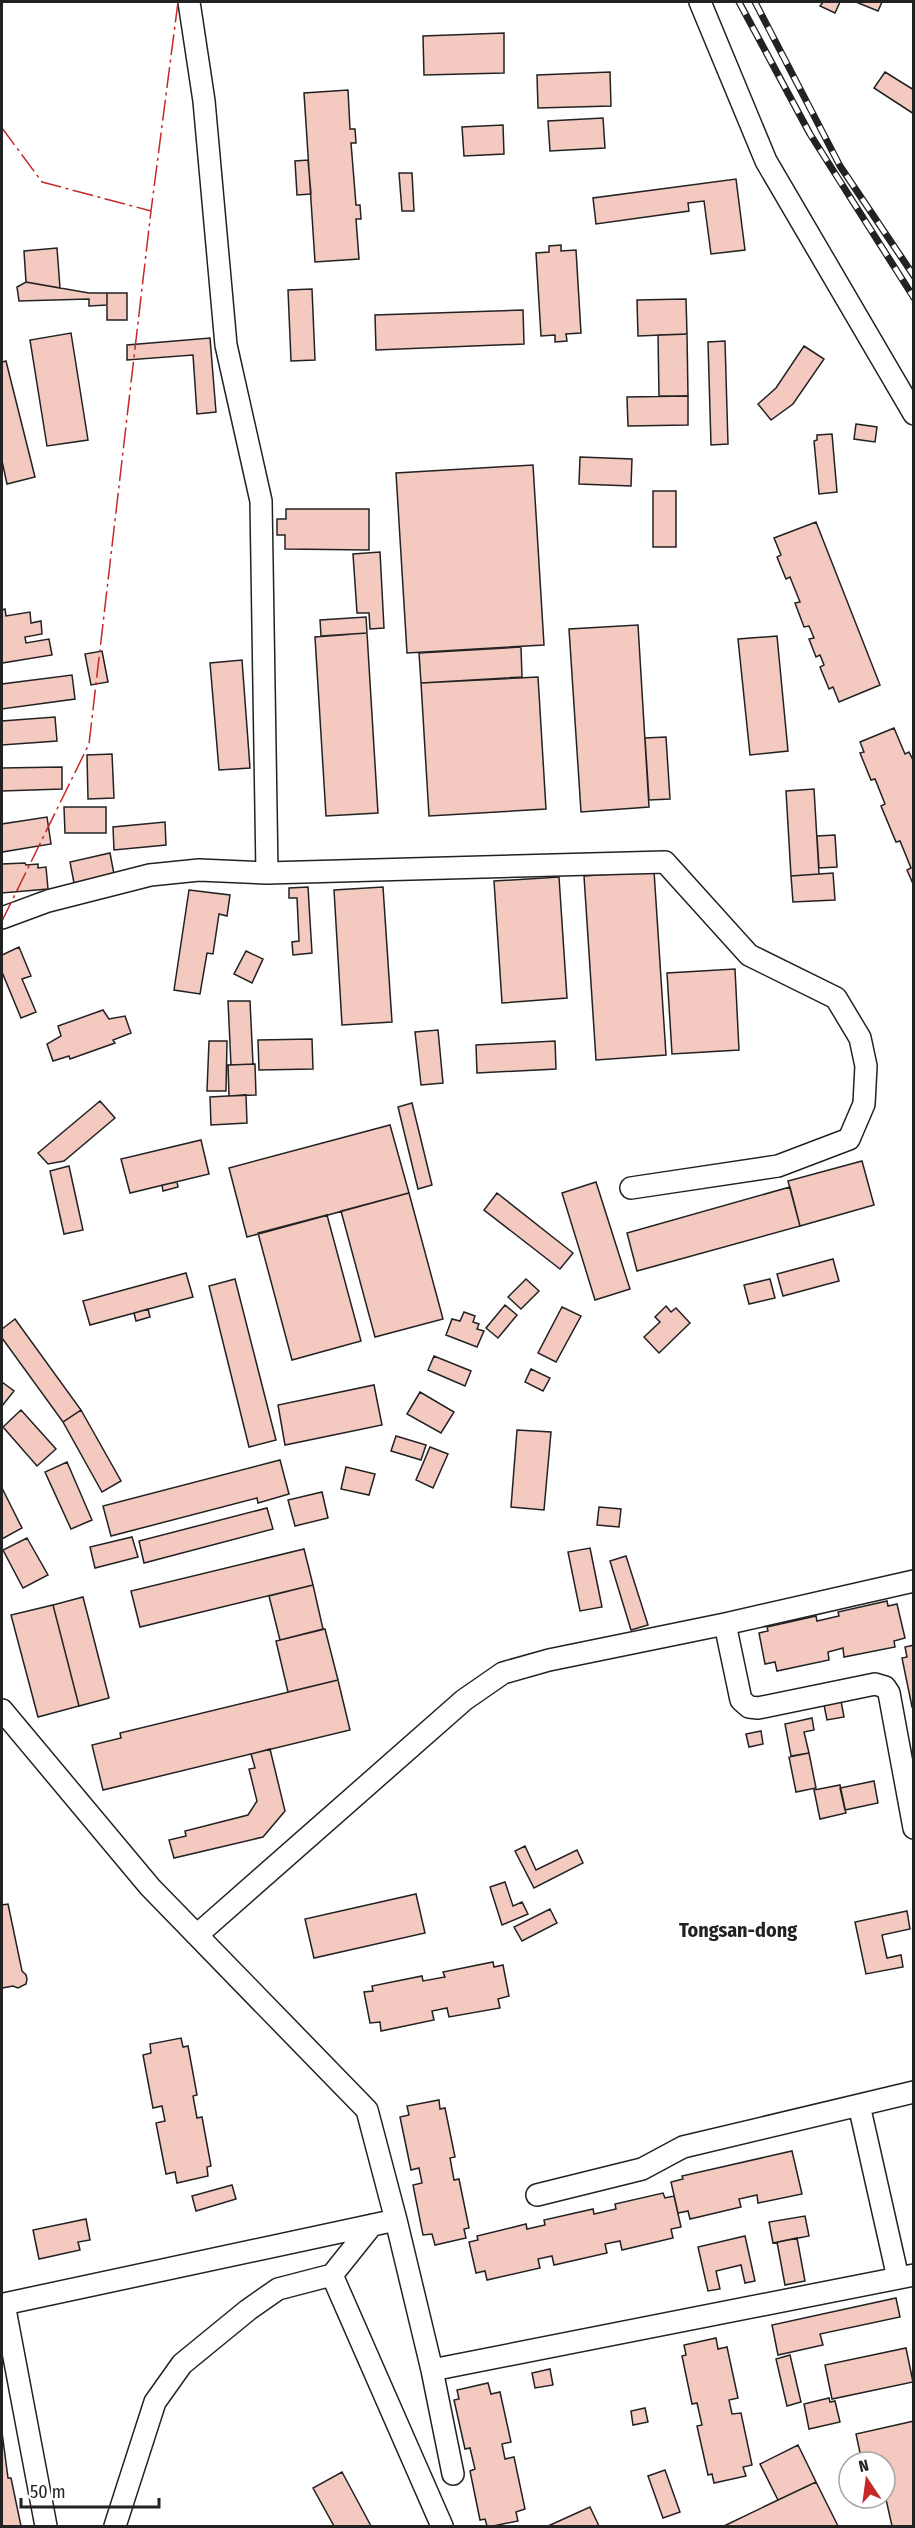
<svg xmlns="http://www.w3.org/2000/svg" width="915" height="2528" font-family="'Fira Sans Condensed',sans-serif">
	<rect width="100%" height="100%" fill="#fff"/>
	<path fill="#f3c9c0" stroke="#222" stroke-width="1.5" d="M823 2H840L835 13 820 6Z
		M856 2H882L878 11Z
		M504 33V73L424 75 423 36Z
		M610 72 611 106 538 108 537 75Z
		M885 72 914 90V114L874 88Z
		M348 90 350 129H355L356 143H351L356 205H360L361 219H356L359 259 315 262 304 93Z
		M603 118 605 148 550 151 548 121Z
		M503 125 504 154 464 156 462 127Z
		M308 160 311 194 297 195 295 161Z
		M399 173H412L414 211H402Z
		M736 179 745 250 711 254 704 201 688 203 689 211 596 224 593 198Z
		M561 245V251L576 250 581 333 566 334 567 341 555 342V335L541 336 536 253 549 252V246Z
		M57 248 60 288 26 282 24 251Z
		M26 282 89 293H107V305L89 306V299L19 301 17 287Z
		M312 289 315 360 291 361 288 290Z
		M107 293H127V320H107Z
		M686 299 687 334 638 336 637 300Z
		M523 310 524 344 376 350 375 315Z
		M71 333 88 440 47 446 30 340Z
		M687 334 688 396H659L658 335Z
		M210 338 216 412 197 414 193 355 127 360V345Z
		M725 341 728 444 711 445 708 342Z
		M804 346 824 359 793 404 771 420 758 404 776 388Z
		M6 361 35 477 7 484 2 461V362Z
		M688 396V425L628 426 627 397Z
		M856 424 877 427 875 442 854 439Z
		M832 434 837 492 819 494 814 441 817 440V435Z
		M580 457 632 459 631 486 579 484Z
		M533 465 544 645 407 653 396 473Z
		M653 491H676V547H653Z
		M286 509H369V550L285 549V535H277V519H286Z
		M816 522 880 685 839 702 833 687 829 689 820 667 824 665 820 655 816 657 809 639 814 638 809 626 804 627 795 603 800 602 790 577 786 579 777 557 781 555 774 538Z
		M380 552 384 628 370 629 369 613H357L353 554Z
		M5 609 6 616 30 612 31 623 41 621 42 634 25 637 26 643 49 639 52 655 2 663V610Z
		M366 617 367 633 321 636 320 620Z
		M638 625 649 807 581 812 569 629Z
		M367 633 378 813 326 816 315 637Z
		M777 636 788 751 750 755 738 639Z
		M521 647 522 677 421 683 419 653Z
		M102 651 108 682 91 685 85 654Z
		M242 660 250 768 219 770 210 663Z
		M72 675 75 699 2 709V684Z
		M538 677 546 809 429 816 421 683Z
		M55 717 57 741 2 745V721Z
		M894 728 905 754 909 752 914 762V886L907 870 911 868 900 841 896 842 881 806 885 804 875 779 871 780 860 753 864 752 860 742Z
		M666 737 670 799 649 800 645 738Z
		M112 754 114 798 88 799 87 755Z
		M62 767V789L2 791V768Z
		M814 789 819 874 791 876 786 791Z
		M64 807H106V833H65Z
		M47 817 51 844 2 852V824Z
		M165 822 166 845 114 850 113 827Z
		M835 835 837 867 819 868 817 836Z
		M110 853 114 874 74 883 70 862Z
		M25 863 26 865 38 864V868L46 867 48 889 2 893V864Z
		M654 871 666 1055 596 1060 584 876Z
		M833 873 835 900 793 902 791 876Z
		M559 877 567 998 502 1003 494 881Z
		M308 887 312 953 293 955 292 942 299 941 297 898H289V888Z
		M383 887 392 1022 342 1025 334 890Z
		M189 890 230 895 227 916 219 914 213 954 207 953 200 994 174 990Z
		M19 947 31 976 22 979 36 1012 21 1018 2 972V955Z
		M246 951 263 959 252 983 234 974Z
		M735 969 739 1050 672 1054 667 973Z
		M228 1001H250L253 1064 231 1065Z
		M103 1010 109 1019 125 1016 131 1033 113 1040 115 1043 70 1059 69 1056 53 1061 47 1044 61 1036 58 1026Z
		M438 1030 443 1083 421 1085 415 1032Z
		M312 1039 313 1069 259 1070 258 1040Z
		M209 1041H227L226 1091H207Z
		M555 1041 556 1069 477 1073 476 1045Z
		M255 1064 256 1095 229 1096 228 1065Z
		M246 1095 247 1123 211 1125 210 1097Z
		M100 1101 115 1118 64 1161 48 1164 38 1153Z
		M412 1103 432 1185 418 1189 398 1107Z
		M390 1125 409 1193 247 1237 229 1168Z
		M201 1140 209 1174 130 1193 121 1159Z
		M862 1161 874 1205 800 1226 788 1181Z
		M69 1166 83 1230 64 1234 50 1171Z
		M177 1182 178 1187 163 1191 162 1185Z
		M596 1182 630 1289 595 1300 562 1193Z
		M790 1187 800 1226 637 1271 627 1233Z
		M409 1193 443 1319 375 1337 341 1211Z
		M497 1193 573 1253 560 1269 484 1210Z
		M327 1215 361 1341 292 1360 258 1233Z
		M833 1259 839 1281 783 1296 777 1274Z
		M186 1273 193 1297 90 1325 83 1301Z
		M235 1279 276 1440 249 1447 209 1286Z
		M526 1279 539 1291 521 1309 508 1297Z
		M770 1279 775 1298 749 1304 744 1285Z
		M505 1305 517 1315 498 1338 486 1328Z
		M666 1306 671 1312 676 1308 690 1323 659 1353 644 1337 660 1322 655 1317Z
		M562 1307 581 1316 556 1362 538 1353Z
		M148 1309 150 1317 136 1321 134 1313Z
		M464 1312 475 1316 473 1322 479 1324 477 1329 484 1331 477 1347 446 1335 452 1319 460 1321Z
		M15 1319 81 1410 63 1422 2 1338V1329Z
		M434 1356 471 1371 465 1386 428 1370Z
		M531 1369 550 1378 543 1391 525 1382Z
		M2 1382 14 1391 2 1406Z
		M374 1385 382 1425 285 1445 278 1405Z
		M420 1392 454 1412 441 1433 407 1414Z
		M21 1410 56 1449 37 1466 3 1427Z
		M81 1410 121 1481 102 1492 63 1422Z
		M517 1430 551 1432 544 1510 511 1507Z
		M396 1436 426 1445 421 1460 391 1451Z
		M430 1447 448 1454 433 1488 416 1480Z
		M280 1460 289 1494 258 1503 257 1498 111 1536 103 1506Z
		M67 1462 92 1520 71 1529 45 1472Z
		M346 1467 375 1474 369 1495 341 1489Z
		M2 1488 22 1528 2 1539Z
		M322 1492 328 1518 295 1526 288 1500Z
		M599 1507 621 1509 619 1527 597 1525Z
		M267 1508 273 1529 144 1563 139 1541Z
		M132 1537 138 1557 95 1568 90 1547Z
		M27 1538 48 1575 23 1588 3 1550Z
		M590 1548 602 1607 580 1611 568 1552Z
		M304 1549 313 1585 140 1627 131 1591Z
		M626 1556 648 1625 631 1630 610 1561Z
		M313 1585 323 1629 280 1640 269 1596Z
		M83 1597 109 1698 79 1706 53 1605Z
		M887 1601 888 1606 897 1604 905 1638 894 1641 895 1647 844 1657 843 1648 828 1652 829 1660 777 1671 775 1662 765 1664 759 1633 768 1631 767 1627 816 1616 817 1621 839 1616 838 1612Z
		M53 1605 79 1706 38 1717 11 1615Z
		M325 1629 338 1680 288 1692 276 1641Z
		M914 1645V1706L912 1707 902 1658 907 1657 905 1647Z
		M338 1680 350 1730 103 1790 92 1745 121 1738 120 1733Z
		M841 1701 844 1717 827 1720 824 1705Z
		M812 1718 814 1730 804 1732 809 1753 791 1756 785 1724Z
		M761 1731 763 1744 749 1747 746 1734Z
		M270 1749 285 1811 263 1837 174 1858 169 1840 186 1836 185 1831 248 1815 257 1801 249 1769 255 1768 251 1754Z
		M809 1753 816 1788 796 1792 789 1757Z
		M874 1781 878 1803 845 1810 840 1788Z
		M840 1785 846 1813 820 1819 814 1790Z
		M525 1846 536 1870 577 1850 583 1863 534 1888 515 1851Z
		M505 1882 513 1906 522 1902 528 1914 502 1925 490 1887Z
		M416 1894 425 1933 314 1958 305 1919Z
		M8 1904 22 1971 26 1975 27 1979 26 1984 18 1988 13 1986 2 1988V1905Z
		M550 1909 557 1923 522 1941 514 1927Z
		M907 1911 910 1929 882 1935 887 1958 901 1955 903 1967 866 1974 855 1922Z
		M493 1962 494 1967 503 1965 509 1996 498 1999 500 2008 449 2017 447 2008 432 2011 434 2020 381 2031 380 2022 370 2023 364 1992 373 1991 372 1986 422 1976 423 1981 445 1977 443 1972Z
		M181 2038 183 2047 188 2046 197 2095 193 2096 197 2118 202 2117 211 2166 207 2167 208 2176 177 2183 175 2172 166 2174 156 2123 165 2121 162 2106 153 2108 143 2055 151 2053 150 2044Z
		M439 2100 440 2109 445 2108 455 2157 450 2158 454 2180 459 2179 469 2228 464 2229 466 2238 435 2245 432 2234 423 2235 413 2185 422 2183 419 2168 411 2170 400 2117 409 2115 407 2106Z
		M792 2151 802 2194 758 2203 757 2195 739 2199 741 2207 690 2219 688 2211 678 2213 671 2182 683 2179 682 2176Z
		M232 2185 236 2199 196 2211 192 2196Z
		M663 2193 665 2198 674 2196 681 2227 671 2229 673 2238 622 2250 620 2241 605 2244 607 2253 554 2265 552 2256 538 2259 540 2268 487 2280 485 2271 476 2273 469 2242 478 2240 477 2236 526 2224 527 2229 545 2225 544 2220 593 2209 594 2214 616 2209 615 2204Z
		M805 2216 809 2236 773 2243 769 2222Z
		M86 2219 90 2240 78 2242 80 2250 39 2259 33 2230Z
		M745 2236 755 2281 745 2283 741 2265 716 2271 720 2289 708 2291 698 2247Z
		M797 2238 805 2281 785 2285 777 2242Z
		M896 2298 900 2317 820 2334 823 2345 778 2355 772 2325Z
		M716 2338 718 2349 727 2347 738 2398 729 2400 732 2414 741 2413 752 2465 743 2467 746 2476 714 2483 712 2474 708 2475 697 2426 702 2425 697 2403 692 2404 682 2356 686 2355 684 2345Z
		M906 2348 913 2382 832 2399 825 2365Z
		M790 2355 801 2402 787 2406 776 2359Z
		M550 2369 553 2385 535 2388 532 2373Z
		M488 2383 491 2394 500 2392 511 2442 502 2444 505 2459 514 2457 525 2509 516 2512 518 2521 493 2526H487L485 2519 480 2520 470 2471 475 2469 470 2448 465 2449 454 2400 459 2399 457 2390Z
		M829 2398 830 2402 835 2401 840 2422 809 2429 804 2404Z
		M645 2408 648 2422 633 2425 631 2411Z
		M914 2421V2526H892L885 2495V2462H862L856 2434Z
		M2 2432 8 2478H11L21 2526H2Z
		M798 2445 816 2482 778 2500 760 2464Z
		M665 2470 680 2512 663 2518 648 2476Z
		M342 2472 371 2526H334L313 2488Z
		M816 2482 838 2526H724L778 2500Z
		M590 2507 599 2526H548Z"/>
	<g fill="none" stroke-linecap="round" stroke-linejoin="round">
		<defs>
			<path id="minor" d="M189 2 204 101 226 345 261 501 267 873 665 862 749 955 836 998 860 1038 866 1066 864 1104 849 1139 778 1166 631 1188
				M700 2 766 161 914 414
				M2 918 48 901 150 875 199 870 267 873
				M725 1624 741 1700 749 1707 758 1708 875 1684 885 1687 889 1693 914 1828
				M2 1710 150 1887 367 2110 396 2220 432 2370 914 2275
				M197 1935 464 1700 503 1673 549 1660 725 1624 914 1581
				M859 2105 898 2278
				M537 2195 642 2169 683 2147 914 2092
				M372 2225 332 2275 442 2526
				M432 2370 453 2474
				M46 2526 4 2304 396 2220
				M115 2526 155 2402 182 2364 248 2310 278 2289 332 2275"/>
		</defs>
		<use href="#minor" stroke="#222" stroke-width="24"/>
		<use href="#minor" stroke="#fff" stroke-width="21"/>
		<defs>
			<path id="rail" d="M739 2 810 134 914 298
				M755 2 840 166 914 276"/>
		</defs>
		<use href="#rail" stroke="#222" stroke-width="7"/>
		<use href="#rail" stroke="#fff" stroke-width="4.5" stroke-dasharray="14" stroke-linecap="butt"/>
		<path stroke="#c62828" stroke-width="1.5" stroke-dasharray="21 4.5 3 4.5" stroke-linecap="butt" d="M2 128 42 182 151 211
			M2 921 89 744 151 211 178 2"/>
	</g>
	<g text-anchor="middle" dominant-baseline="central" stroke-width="4.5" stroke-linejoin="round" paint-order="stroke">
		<g font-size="20" font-weight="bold" fill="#222" stroke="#fff">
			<text x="738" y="1930">Tongsan-dong</text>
		</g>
	</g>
	<rect width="915" height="2528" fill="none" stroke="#222222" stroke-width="6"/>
	<g transform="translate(867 2480) rotate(347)"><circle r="28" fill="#ffffff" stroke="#a7a7a7" stroke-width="1.5"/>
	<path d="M0-4.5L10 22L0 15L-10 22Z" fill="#c62828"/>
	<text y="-9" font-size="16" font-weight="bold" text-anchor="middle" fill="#222222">N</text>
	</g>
	<path d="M21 2498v9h138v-9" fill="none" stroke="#222222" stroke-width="3"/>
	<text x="30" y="2498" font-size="18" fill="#222222" stroke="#ffffff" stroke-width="4.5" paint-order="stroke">50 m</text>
</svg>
